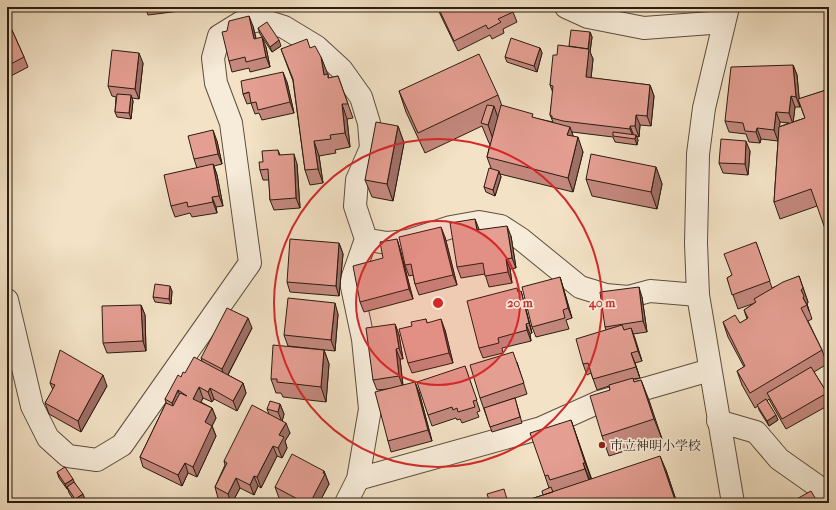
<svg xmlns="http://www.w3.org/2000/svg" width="836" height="510" font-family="'IM FELL French Canon','Noto Serif JP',serif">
	<rect width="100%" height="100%" fill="#f3e2c6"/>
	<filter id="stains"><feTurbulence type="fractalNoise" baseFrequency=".005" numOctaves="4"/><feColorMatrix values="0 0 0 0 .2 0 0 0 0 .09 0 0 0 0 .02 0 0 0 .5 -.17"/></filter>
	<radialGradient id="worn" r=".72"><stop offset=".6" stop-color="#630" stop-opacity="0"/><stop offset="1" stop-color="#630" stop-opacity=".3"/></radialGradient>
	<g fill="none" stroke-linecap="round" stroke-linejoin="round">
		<defs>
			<path id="minor" d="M566 7 588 17 644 28 724 22
				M369 240 387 243 408 241 451 227 479 222 501 226 521 239 580 287 606 295 628 297 650 291 698 295
				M7 300 32 406 48 438 68 456 97 460 122 445 250 263 231 123 216 83 213 58 219 36 240 23 262 20 284 27 317 47 341 69 361 97 369 123 371 148 357 180 355 206 366 239 351 282 363 339 370 409 358 479 346 503
				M718 421 756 432 779 459 823 490 829 497
				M358 479 541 428 599 402 710 370"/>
			<path id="tertiary" d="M728 7 704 108 698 154 696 243 698 295 733 503"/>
		</defs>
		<use href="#minor" stroke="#5d4e3e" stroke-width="24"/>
		<use href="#tertiary" stroke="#5d4e3e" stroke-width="24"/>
		<use href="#minor" stroke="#f7ecda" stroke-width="22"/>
		<use href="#tertiary" stroke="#f7ecda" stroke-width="22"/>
	</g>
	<path fill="#c4887e" stroke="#2b1c10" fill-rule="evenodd" d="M145 7H187L188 10 148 15Z
		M437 7 513 12 517 22 503 29 504 33 492 39 490 35 458 51 441 16Z
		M7 19 24 57 28 67 7 78Z
		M253 26 256 38 266 47 270 67 250 72 249 68 232 72 229 61Z
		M258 28 281 46 272 52 260 34Z
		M590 32 592 37 590 52 593 59 591 78 650 85 654 96 651 126 640 125 639 137 636 136 638 140 637 145 615 142 613 137 572 132 573 136 583 152 573 192 500 174 501 177 495 196 486 192 484 187 491 168 487 157 490 144 489 143 482 126 425 153 406 112 399 91 498 95 502 106 534 118 553 122 550 115 553 93 550 85 557 55Z
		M311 48 321 57 327 74H328L329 78 338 76 353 118 347 119 350 147 335 150 336 153 319 156 323 183 310 185 305 170 293 81 281 49Z
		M540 48 542 53 537 72 507 62 505 57Z
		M143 63 139 99 132 98 133 101 131 119 117 117 115 112 116 97 112 96 108 86Z
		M793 65 797 75 799 99 829 89 817 206 780 219 774 202 778 141 761 139 760 143 749 142 746 134 729 132 725 121ZM799 102 805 118 793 122 795 107H800ZM780 122 789 123 779 127Z
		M287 82 294 113 262 120 259 113 255 114 251 103 247 104 243 94Z
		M398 126 404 143 393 201 372 197 365 180Z
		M217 141 222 164 214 166 217 175 223 206 216 207 217 213 192 217 190 213 175 217 171 206 197 168 194 159Z
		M278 150 280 155 297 164 300 208 274 210 270 200 269 180H263L260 170 263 162Z
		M750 151 748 175 723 173 719 163Z
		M656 167 662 184 657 209 592 196 586 179Z
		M479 230 511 236 516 268 510 269 512 283 489 287 485 274 461 278 457 267Z
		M445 237 457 285 419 295 415 284 413 275 409 276 405 265Z
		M397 239 400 249 413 299 364 312 360 302 383 258Z
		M756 242 772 288 799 276 808 302 807 304 812 319 808 321 822 350 827 364 814 372 827 393 829 400V405L786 429 771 403 769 399 767 401 778 420 769 426 759 410 758 406 755 408 742 385 737 371 744 367 728 337 723 322 740 323 747 319 744 310 755 303 738 309 727 278 732 275Z
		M339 243 343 254 339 296 290 292 287 282Z
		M560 277 563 287 572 318 566 320 569 329 536 337 532 327Z
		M172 291 171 304 155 302 153 297Z
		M518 292 524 302 532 333 530 334 531 341 502 348 503 353 483 358 479 348Z
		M642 297 647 332 633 334 642 361 635 363 640 378 633 379 634 382 641 380 662 439 609 456 602 436 610 390 609 386 597 390 591 373 587 375 583 364 606 330 605 327Z
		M141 305 145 315 146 351 107 353 103 343Z
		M338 314 335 351 288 346 284 335Z
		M426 319 427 323 445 330 453 363 412 373 408 363 412 326Z
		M395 324 399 335 403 359H400L403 385 419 392 432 441 391 452 388 441V389L377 390 373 380Z
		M252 328 228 375 243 383 246 393 237 411 214 399 212 402 203 398 201 402 212 408 216 418 212 426 216 436 197 477 188 473 182 486 143 467 140 457 166 403 165 399 181 377 202 361 201 358Z
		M324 350 329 364 326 402 283 397 281 393H276L271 379Z
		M517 362 527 394 488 407 515 398 522 423 492 432 480 398Z
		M465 366 480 411 477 412 479 417 462 423 460 419 457 420 456 418 432 426 428 415Z
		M50 383 107 386 81 432 49 414 45 403 53 390Z
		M280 404 284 414 282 421 290 433 285 441 287 448 282 458 277 456 261 488 258 486 254 495 240 488 232 503H229L218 498 215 487 225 465 224 461 269 414 267 409Z
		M571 420 591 479 666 470 677 503H519L543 495 549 488 545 476Z
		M324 471 329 484 319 503H290L279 498 275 487Z
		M57 472 74 482 85 499 80 503H76L69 493 68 489H67L59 478Z"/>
	<path fill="#a06f66" stroke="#2b1c10" d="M249 16 253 26 258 49 254 39Z
		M590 32 592 37 590 52 593 59 590 88 586 77Z
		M262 37 266 47 270 67 266 57Z
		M279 40 281 46 272 52 270 47Z
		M540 48 542 53 537 72 534 66Z
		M139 53 143 63 139 99 135 89Z
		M321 57 327 72 329 89 324 75Z
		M793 65 797 75 800 107 796 97Z
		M283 72 287 82 294 113 290 102Z
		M650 85 654 96 651 126 647 116Z
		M131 95 133 101 131 119 129 113Z
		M791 96 795 107 793 124 789 113Z
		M342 104 347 119 350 147 345 133Z
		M494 106 501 127 495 145 488 125Z
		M776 112 780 122 778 141 774 130Z
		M636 115 640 125 639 137 635 126Z
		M398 126 404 143 393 201 387 184Z
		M630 126 634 136V139L630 129Z
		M570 127 575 141 567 135Z
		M757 128 761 139 760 143 756 132Z
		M213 130 217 141 222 164 218 154Z
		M636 135 638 140 637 145 635 139Z
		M578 137 583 152 573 192 568 178Z
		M314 141 319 156 323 183 318 169Z
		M746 141 750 151 748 175 745 164Z
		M294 154 297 164 300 208 296 198Z
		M213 164 217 175 223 206 219 196Z
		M656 167 662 184 657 209 651 192Z
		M499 171 501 177 495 196 493 190Z
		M212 197 216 207 217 213 213 202Z
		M475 219 479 229 480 241 477 230Z
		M507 226 511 236 516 268 512 258Z
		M441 227 445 237 457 285 453 275Z
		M397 239 400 249 413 299 409 289Z
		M339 243 343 254 339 296 336 286Z
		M506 259 510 269 512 283 508 272Z
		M799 276 808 302 807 304 809 311 807 305 803 298 801 290Z
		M560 277 563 287 572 318 568 308Z
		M170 286 172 291 171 304 169 299Z
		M639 287 642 297 647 332 643 321Z
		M521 291 524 302 532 333 529 323Z
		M335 303 338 314 335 351 331 340Z
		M141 305 145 315 146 351 143 341Z
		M248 318 252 328 225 380 222 369Z
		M441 319 445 330 453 363 449 353Z
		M395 324 399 335 403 359 399 348Z
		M526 324 530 334 531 341 527 330Z
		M631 328 635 338 642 361 638 351Z
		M396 349 400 359 403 387 399 376Z
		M324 350 329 364 326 402 321 387Z
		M631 353 635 363 640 378 636 367Z
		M103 375 107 386 81 432 78 421Z
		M641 380 649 400 662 439 654 419Z
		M415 382 419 392 432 441 428 430Z
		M243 383 246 393 237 411 233 401Z
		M199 387 203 398 197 409 193 399Z
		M210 388 214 399 212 402 208 392Z
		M178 390 182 401 176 413 172 403Z
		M280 404 284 414 282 422 278 412Z
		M212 408 216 418 212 426 216 436 197 477 193 467 205 422Z
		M776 415 778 420 769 426 767 421Z
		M571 420 577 437 592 480 585 463Z
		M286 423 290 433 285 441 287 448 282 458 278 448 279 435Z
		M273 446 277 456 261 488 257 477Z
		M660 456 666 470 677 503H676Z
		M185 463 188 473 182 486 178 475Z
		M583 463 590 480 591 486 585 469Z
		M324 471 329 484 319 503H310Z
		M254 476 258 486 254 495 250 485Z
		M236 478 240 488 232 503H231L228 494Z
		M73 479 75 484 67 487 68 489H67L65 484Z
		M83 494 85 499 80 503H76L75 499Z"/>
	<path fill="#e49e92" stroke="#2b1c10" d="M438 7H511L513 12 498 19 501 22 488 29 486 25 454 41Z
		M249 16 254 39 262 37 266 57 246 62 245 57 229 61 222 32 227 31 229 21Z
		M7 19 24 57 7 66Z
		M267 22 279 40 270 47 258 28Z
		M571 30 590 32 588 49 569 46Z
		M511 38 540 48 534 66 505 57Z
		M307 39 310 48 315 46 321 57 324 75 328 74V78L338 76 348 104H342L345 133 330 135 331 139 314 141 318 169 305 170 293 79 281 49Z
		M558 45 589 49 586 77 650 85 647 116 636 115 635 126H630V129L563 121 552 118V116L550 115 553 86 550 85 553 55H557Z
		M112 50 139 53 135 89 108 86Z
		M479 54 498 95 418 133 399 91Z
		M793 65 796 97 791 96 789 113 776 112 774 130 757 128 756 132 745 131 743 123 725 121 731 67Z
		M283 72 290 102 258 110 256 102 251 103 249 92 243 94 241 81Z
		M829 89V240L811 189 774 202 779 127 805 118 798 99Z
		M117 94 131 95 129 113 115 112Z
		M487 105 494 106 488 125 481 123Z
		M501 105 533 114 532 117 570 127 567 135 578 137 568 178 487 157Z
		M376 122 398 126 387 184 365 180Z
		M213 130 218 154 194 159 188 136Z
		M613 132 636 135 635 139 613 136Z
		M721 139 746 141 745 164 719 163Z
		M278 150 279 155 294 154 296 198 270 200 268 169 260 170 259 162H263L262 151Z
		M591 154 656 167 651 192 586 179Z
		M213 164 219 196 212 197 213 202 188 207 187 202 171 206 164 175Z
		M489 168 499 171 493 190 484 187Z
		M475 219 477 230 507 226 512 258 506 259 508 272 485 276 483 263 457 267 450 223Z
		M441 227 453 275 415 284 411 264 405 265 399 237Z
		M290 239 339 243 336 286 287 282Z
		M397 239 409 289 360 302 353 266 383 258 380 242Z
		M756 242 770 281 732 295 727 278 732 275 724 254Z
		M799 276 803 288 801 290 804 296 803 298 807 305 801 308 822 350 750 393 737 371 745 366 723 322 735 315 740 323 748 318 744 310 756 302 754 299 783 282Z
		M560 277 568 308 563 310 565 318 532 327 522 287Z
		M155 284 170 286 169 299 153 297Z
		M639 287 643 321 605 327 600 292Z
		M517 288 518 292 521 291 529 323 526 324 527 330 498 338 499 343 479 348 467 301Z
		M288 298 335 303 331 340 284 335Z
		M141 305 143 341 103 343 102 306Z
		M227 308 248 318 222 369 201 358Z
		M426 319 427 323 441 319 449 353 408 363 399 329 412 326 411 322Z
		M395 324 399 348 396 349 399 376 373 380 366 328Z
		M622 325 624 330 631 328 638 351 631 353 636 367 593 379 588 363 583 364 576 339Z
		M273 345 324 350 321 387 277 382V379H271Z
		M60 350 103 375 78 421 45 403 55 385 50 383Z
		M513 352 524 383 480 398 470 365Z
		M194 357 243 383 233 401 210 388 208 392 199 387 193 399 212 408 205 422 212 426 193 467 185 463 178 475 140 457 166 403 173 406 180 393 187 396 178 390 172 403 165 399 178 375 181 377 183 372 185 373Z
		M465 366 477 400 473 401 475 407 458 412 457 408 453 410 452 407 428 415 417 382Z
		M811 367 827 393 782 419 767 393Z
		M633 378 634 382 641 380 654 419 602 436 590 396 610 390 609 385Z
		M415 382 428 430 388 441 375 392Z
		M515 398 520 417 490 427 484 408Z
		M766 399 776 415 767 421 757 405Z
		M270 401 280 404 278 412 267 409Z
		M252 405 286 423 279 435 284 437 278 448 273 446 257 477 254 476 250 485 236 478 228 494 215 487 227 463 224 461Z
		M571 420 585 463H583L585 469 550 480 548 475 545 476 530 433Z
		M292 454 324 471 323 473 325 474 310 503H305L275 487Z
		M660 456 676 503H519Z
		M65 467 73 479 65 484 57 472Z
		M74 482 83 494 75 499 67 487Z
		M551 487 553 492 543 495 542 491Z
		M504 489 508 503H490L487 494Z
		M811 491 818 503H794L793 501Z"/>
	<circle cx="438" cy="303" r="82" fill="#d62828" fill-opacity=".12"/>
	<g fill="none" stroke="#d62828" stroke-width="2">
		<circle cx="438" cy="303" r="82"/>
		<circle cx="438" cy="303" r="164"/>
	</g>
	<circle fill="#8f2418" stroke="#f7ecda" stroke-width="1.5" cx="602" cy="445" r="4"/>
	<g text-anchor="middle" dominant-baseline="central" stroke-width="3.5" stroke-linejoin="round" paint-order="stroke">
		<g font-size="13" fill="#2b1c10" stroke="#f7ecda" text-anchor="start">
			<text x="610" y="445">市立神明小学校</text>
		</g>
	</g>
	<circle cx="438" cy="303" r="6" fill="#d62828" stroke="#f7ecda" stroke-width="2"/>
	<g font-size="12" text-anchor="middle" font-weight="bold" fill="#d62828" stroke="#f7ecda" stroke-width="3.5" stroke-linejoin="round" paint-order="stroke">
		<text x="520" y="307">20 m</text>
		<text x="602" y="307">40 m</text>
	</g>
	<rect width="836" height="510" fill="none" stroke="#f3e2c6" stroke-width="24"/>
	<rect x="8" y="8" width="820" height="494" fill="none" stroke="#2b1c10" stroke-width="2"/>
	<rect x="12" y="12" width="812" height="486" fill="none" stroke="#2b1c10"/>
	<rect width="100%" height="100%" filter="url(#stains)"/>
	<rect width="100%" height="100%" fill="url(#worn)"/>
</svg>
